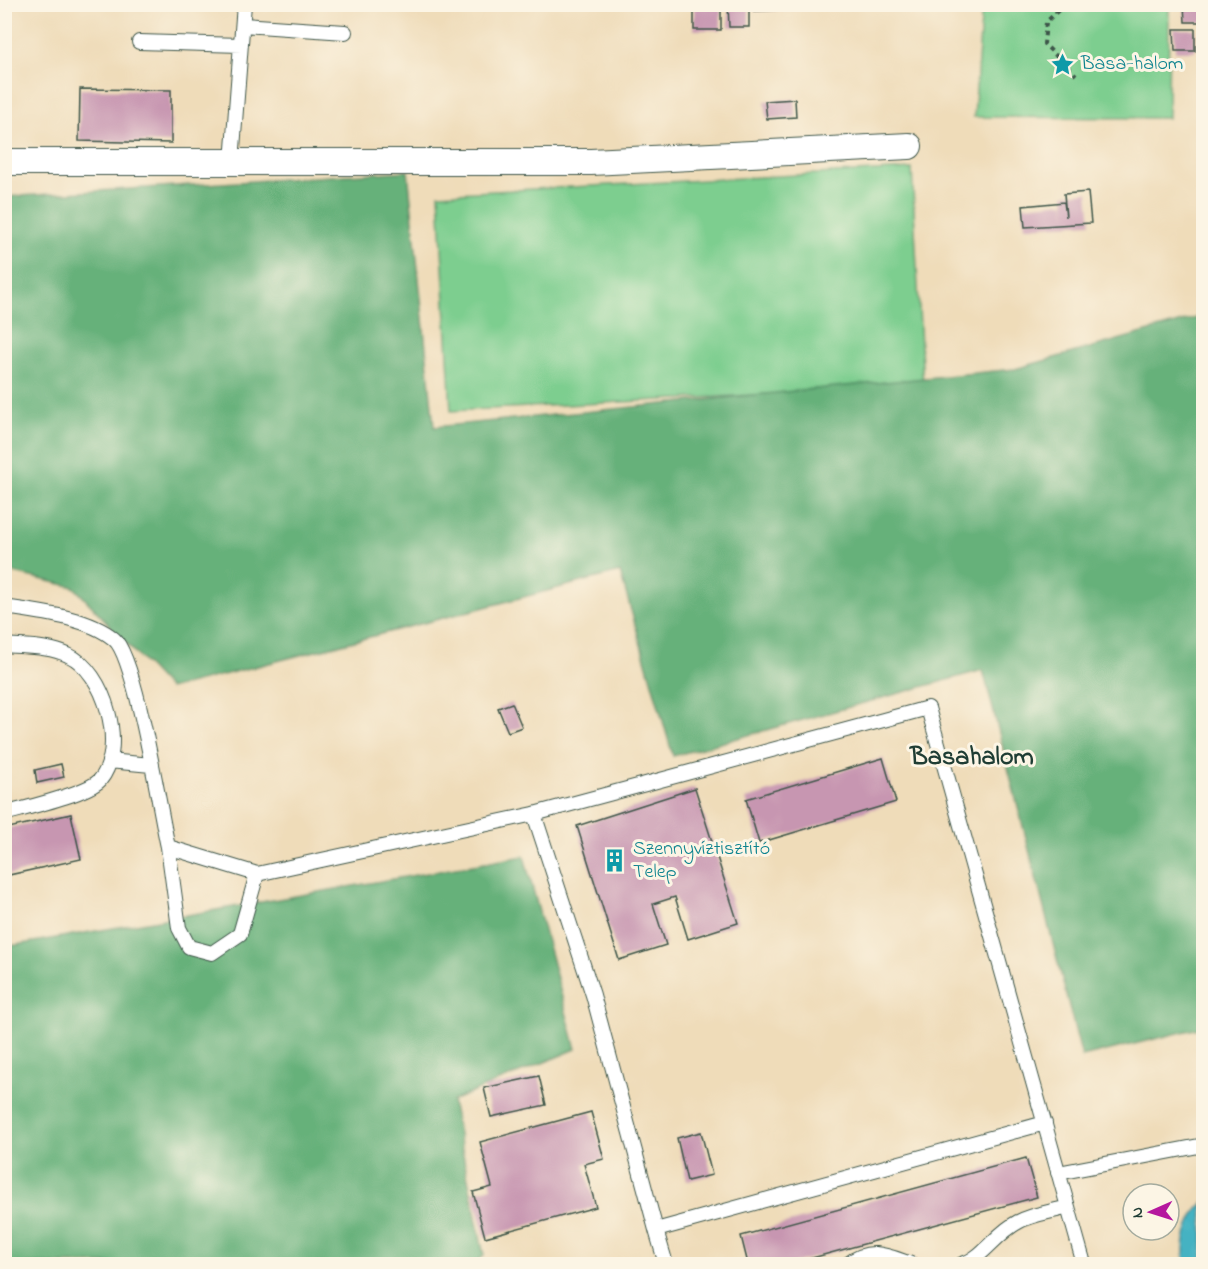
<svg xmlns="http://www.w3.org/2000/svg" width="1208" height="1269" font-family="'Indie Flower',sans-serif">
	<rect width="100%" height="100%" fill="#fcf5e5"/>
	<filter id="ink" filterUnits="userSpaceOnUse"><feTurbulence type="fractalNoise" baseFrequency=".0167" numOctaves="2"/><feDisplacementMap in="SourceGraphic" scale="12" xChannelSelector="R" yChannelSelector="G"/><feConvolveMatrix kernelMatrix="1 2 1 2 8 2 1 2 1" color-interpolation-filters="sRGB"/></filter>
	<filter id="wash" filterUnits="userSpaceOnUse"><feTurbulence type="fractalNoise" baseFrequency=".008" numOctaves="4" result="noise"/><feDisplacementMap in="SourceGraphic" scale="24" xChannelSelector="R" yChannelSelector="G"/><feGaussianBlur stdDeviation="1.35" result="paint"/><feColorMatrix in="noise" values="0 0 0 0 0 0 0 0 0 0 0 0 0 0 0 0 0 1.4 0 .05"/><feComposite in="paint" operator="in"/></filter>
	<g filter="url(#wash)">
		<rect width="100%" height="100%" fill="#efdcb9"/>
		<path fill="#7dce8f" stroke="#4e8662" stroke-width="1.5" d="M982 5H1169L1168 118 974 117Z
			M912 169 923 386 451 411 439 194Z"/>
		<path fill="#66b17a" stroke="#427757" stroke-width="1.5" d="M408 171 434 427 1015 369 1203 316V1027L1082 1057 983 670 673 756 620 572 169 689 74 587 5 571V197Z
			M524 856 576 1049 452 1101 484 1256 473 1264H5V947Z"/>
		<path fill="#45b2c2" stroke="#32787b" stroke-width="1.5" d="M1203 1203V1264H1185C1181 1242 1188 1219 1203 1203Z"/>
		<g id="blocks">
			<path fill="#c796b1" d="M694 4H721V30H694Z
				M728 4H749V27H729Z
				M753 4H815V9L753 11Z
				M1184 4H1204V22H1185Z
				M1174 29H1195V51H1175Z
				M80 89 171 90V143L79 141Z
				M795 99 796 117 767 119 765 101Z
				M1088 192 1091 223 1025 227 1023 206 1064 202 1066 217 1064 194Z
				M512 703 522 727 508 732 498 708Z
				M883 758 896 802 759 843 746 799Z
				M61 764 64 777 37 783 35 770Z
				M695 788 738 923 688 939 675 897 653 904 666 945 619 960 577 826Z
				M71 814 81 859 9 875 4 855V829Z
				M539 1076 546 1105 491 1117 484 1088Z
				M591 1112 604 1159 584 1164 596 1207 485 1237 473 1192 492 1187 480 1142Z
				M701 1132 712 1175 687 1181 677 1138Z
				M1026 1158 1037 1197 790 1264H748L741 1236Z"/>
		</g>
	</g>
	<g filter="url(#ink)">
		<use href="#blocks" fill-opacity="0" stroke="#3e5548" stroke-width="1.5"/>
		<g fill="none" stroke-linecap="round" stroke-linejoin="round">
			<defs>
				<path id="service" d="M243 25 345 32
					M139 42 241 45
					M232 162 244 4
					M4 607C37 612 88 617 114 639 136 657 160 812 168 847L257 874 534 814 593 995 656 1230 1045 1123
					M4 645C25 647 49 646 68 655 105 671 127 748 100 780 87 794 25 808 4 814
					M109 761 151 765
					M534 814 928 708 1084 1264
					M168 847 179 928 189 947 212 953 240 934 257 874
					M1058 1173 1204 1145
					M656 1230 666 1264
					M848 1264C870 1246 888 1256 911 1264
					M962 1264C982 1259 996 1233 1018 1222 1032 1214 1052 1212 1068 1207"/>
				<path id="minor" d="M4 162H591L909 146"/>
			</defs>
			<use href="#service" stroke="#3e5548" stroke-width="16"/>
			<use href="#minor" stroke="#3e5548" stroke-width="28"/>
			<path stroke="#3e5548" stroke-width="4" stroke-dasharray="4.5 4.5" stroke-linecap="butt" d="M1065 4 1046 22 1044 44 1076 75"/>
			<use href="#service" stroke="#fff" stroke-width="14"/>
			<use href="#minor" stroke="#fff" stroke-width="26"/>
		</g>
	</g>
	<defs>
		<symbol id="sight-bare" viewBox="-9 -9 18 18"><path d="M0-6L1.8-2.2L6-1.7L2.9 1.2L3.7 5.4L0 3.3L-3.7 5.4L-2.9 1.2L-6-1.7L-1.8-2.2Z" fill="#0f9aa8" stroke="#fcf5e5" stroke-width="2.5" paint-order="stroke"/></symbol>
		<symbol id="building-bare" viewBox="-9 -9 18 18"><path d="M-4-6H4V6H1V3H-1V6H-4ZM-2.5-4.3h1.7v1.8h-1.7ZM.8-4.3h1.7v1.8H.8ZM-2.5-1h1.7V.8h-1.7ZM.8-1h1.7V.8H.8Z" fill="#0f9aa8" stroke="#fcf5e5" stroke-width="2.5" paint-order="stroke"/></symbol>
	</defs>
	<g fill-rule="evenodd">
		<use href="#sight-bare" x="1046" y="48" width="33" height="33"/>
		<use href="#building-bare" x="598" y="844" width="33" height="33"/>
	</g>
	<g text-anchor="middle" dominant-baseline="central" stroke-width="6" stroke-linejoin="round" paint-order="stroke">
		<g font-size="20" fill="#0d838f" stroke="#fcf5e5" text-anchor="start">
			<text x="1081" y="64">Basa-halom</text>
			<text x="633" y="849">Szennyvíztisztító<tspan x="633" dy="23">Telep</tspan></text>
		</g>
		<g font-size="26" font-weight="bold" fill="#1f3d34" stroke="#fcf5e5">
			<text x="972" y="758">Basahalom</text>
		</g>
	</g>
	<rect width="1208" height="1269" fill="none" stroke="#fcf5e5" stroke-width="24"/>
	<g transform="translate(1151 1212) rotate(267)"><circle r="28" fill="#fcf5e5" stroke="#a4ab9e" stroke-width="1.5"/>
	<path d="M0-4.5L10 22L0 15L-10 22Z" fill="#b5179e"/>
	<text y="-9" font-size="16" font-weight="bold" text-anchor="middle" fill="#1f3d34">N</text>
	</g>
</svg>
